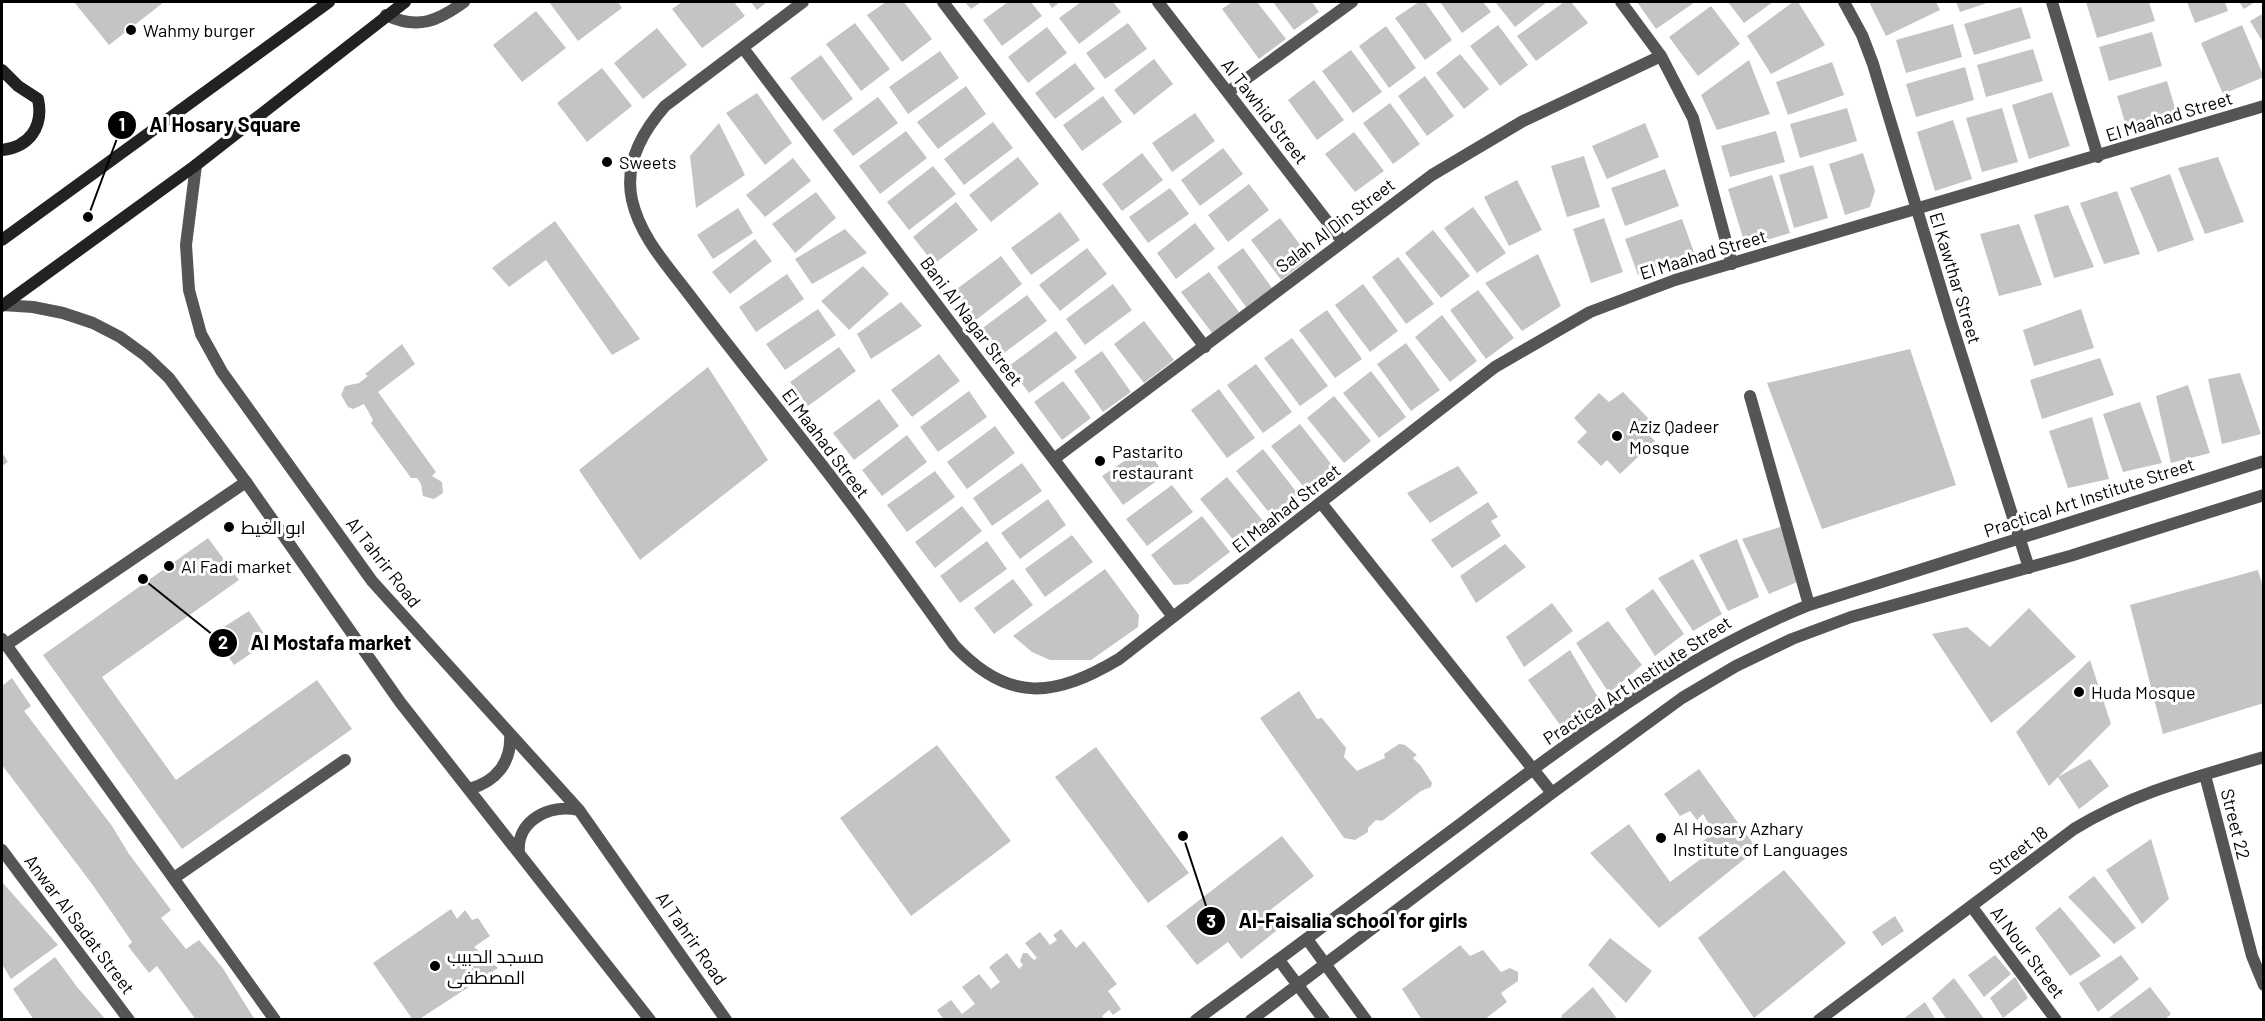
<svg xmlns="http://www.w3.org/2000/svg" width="2265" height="1021" font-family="Barlow,Cairo,sans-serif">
	<rect width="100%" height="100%" fill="#fff"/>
	<path fill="#c4c4c4" d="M74 2H164L109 45Z
		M549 2H618L622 8 578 41Z
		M682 2H734L745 16 702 48 672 9Z
		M751 2H767L757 10Z
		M886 2H904L932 39 902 62 867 15Z
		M965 2H981L971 9Z
		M1008 2H1031L1042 16 1002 46 983 20Z
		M1048 2H1060L1052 8Z
		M1081 2H1113L1121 12 1079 44 1059 18Z
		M1232 2H1257L1286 39 1259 59 1222 9Z
		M1273 2H1312L1319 12 1294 30Z
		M1419 2H1425L1452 40 1425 60 1395 18Z
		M1440 2H1483L1491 12 1462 33Z
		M1498 2H1547L1515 27 1496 3Z
		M1564 2H1571L1588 23 1536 61 1517 36Z
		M1637 2H1695L1656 29Z
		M1728 2H1773L1744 23Z
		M1793 2H1798L1825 45 1771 74 1747 36Z
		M1869 2H1936L1940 10 1886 36Z
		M1956 2H1990L1960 12Z
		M2086 2H2149L2155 21 2097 38Z
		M2187 2H2225L2228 11 2195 23Z
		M2239 2H2255L2244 9Z
		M1711 6 1740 44 1698 76 1669 37Z
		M2021 7 2031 38 1974 55 1964 24Z
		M536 11 566 48 522 82 493 45Z
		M2264 13V44L2250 21Z
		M855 23 890 69 861 91 826 44Z
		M1128 23 1147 49 1105 79 1086 53Z
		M1953 24 1962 57 1906 73 1896 40Z
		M1498 25 1528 65 1500 86 1470 46Z
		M2242 25 2264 77 2223 94 2201 43Z
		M1386 26 1416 68 1389 88 1359 46Z
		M1047 27 1067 53 1028 83 1008 57Z
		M657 28 687 65 643 99 614 63Z
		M2152 32 2162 66 2109 81 2099 47Z
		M2033 49 2043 81 1986 97 1977 65Z
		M1351 50 1382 92 1353 113 1322 71Z
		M940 51 959 78 908 114 889 87Z
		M1460 54 1489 89 1464 109 1436 73Z
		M821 55 853 99 823 121 790 78Z
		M1154 59 1173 84 1134 115 1114 90Z
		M1749 60 1770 114 1717 130 1701 95Z
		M1832 62 1844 95 1788 115 1776 82Z
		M1075 63 1095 89 1055 119 1035 93Z
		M1965 67 1974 100 1916 117 1906 84Z
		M602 68 632 106 587 142 557 103Z
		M1425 76 1454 116 1427 136 1398 96Z
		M1314 80 1344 120 1317 140 1288 100Z
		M2167 81 2178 118 2128 132 2117 96Z
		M966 86 986 114 938 149 917 122Z
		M2052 92 2070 146 2029 159 2012 105Z
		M757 93 792 143 765 165 726 113Z
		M1103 96 1122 122 1082 151 1063 125Z
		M878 97 898 123 853 156 833 130Z
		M1390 103 1420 144 1393 164 1363 123Z
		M1847 108 1857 141 1800 158 1790 124Z
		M2002 108 2018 162 1982 172 1966 118Z
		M1195 113 1215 141 1172 172 1152 143Z
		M1953 120 1972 179 1935 191 1917 132Z
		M993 122 1013 148 964 185 944 159Z
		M719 123 745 175 696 208 690 156Z
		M1645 123 1659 157 1607 179 1592 146Z
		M906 131 927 158 880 194 859 166Z
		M1776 131 1785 162 1730 177 1721 146Z
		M1354 132 1384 171 1355 192 1325 154Z
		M1223 148 1243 174 1200 206 1181 180Z
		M1142 153 1163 180 1122 211 1102 184Z
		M1863 153 1875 191 1870 207 1845 215 1829 164Z
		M1584 156 1600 207 1567 217 1551 166Z
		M1018 157 1039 184 991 222 969 195Z
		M2218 157 2244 222 2205 234 2178 168Z
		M793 158 811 181 765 217 746 195Z
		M1813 165 1828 218 1794 228 1779 175Z
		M933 166 956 194 909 230 887 202Z
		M1665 169 1679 206 1625 226 1611 188Z
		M2170 174 2194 240 2158 252 2130 188Z
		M1772 175 1790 233 1757 243 1743 238 1728 189Z
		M1517 180 1542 230 1509 246 1484 197Z
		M1249 184 1269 210 1228 242 1208 215Z
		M1170 188 1189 214 1148 243 1129 217Z
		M2117 191 2140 254 2104 264 2080 203Z
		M816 192 836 218 795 253 772 224Z
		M956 202 978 230 934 264 913 237Z
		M2068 205 2094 267 2054 278 2034 215Z
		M1473 207 1506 253 1477 273 1444 228Z
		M738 208 753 233 713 259 697 235Z
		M1060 212 1080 240 1031 275 1011 248Z
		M1280 218 1310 258 1281 280 1251 240Z
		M1604 218 1623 272 1591 283 1573 229Z
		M1682 219 1695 255 1638 275 1625 239Z
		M555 221 640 339 612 355 546 260 509 287 492 268Z
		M1195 223 1215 249 1176 279 1157 253Z
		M2019 224 2042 285 1999 296 1980 234Z
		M845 229 867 253 812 284 795 259Z
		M1433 230 1470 276 1441 298 1405 253Z
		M755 239 772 261 730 294 712 272Z
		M1087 248 1107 274 1060 311 1039 285Z
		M1243 248 1272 288 1246 307 1217 267Z
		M1538 254 1561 306 1522 331 1485 283Z
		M1001 256 1022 284 976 320 954 291Z
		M1398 257 1434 304 1406 324 1372 277Z
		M863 266 889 294 849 330 821 301Z
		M1209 272 1239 312 1212 333 1181 292Z
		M787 274 804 299 756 332 739 307Z
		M1113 284 1132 310 1085 345 1066 319Z
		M1363 284 1398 331 1370 352 1335 305Z
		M1478 290 1514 338 1486 359 1450 310Z
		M1027 295 1047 321 1000 356 980 330Z
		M901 302 922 326 871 359 857 334Z
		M818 309 836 335 785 370 766 344Z
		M2081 309 2094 348 2034 366 2023 330Z
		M1327 310 1362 359 1335 378 1299 330Z
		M1442 315 1477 361 1450 382 1415 337Z
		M1144 321 1174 360 1144 383 1114 344Z
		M1056 331 1077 358 1029 393 1009 366Z
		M1292 338 1328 386 1300 406 1264 358Z
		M1406 343 1440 390 1411 411 1377 364Z
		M402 344 415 364 378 392 436 472 432 476 442 482 443 493 434 499 423 496 421 484 417 478H411L371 423 373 420 364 404 353 409 348 407 341 395 345 386 359 383 368 376 365 374Z
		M839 347 856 371 808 406 790 382Z
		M1910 349 1956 485 1822 529 1767 383Z
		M1102 351 1131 392 1103 412 1074 371Z
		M939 354 960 381 912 417 891 390Z
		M2100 358 2114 395 2042 419 2030 380Z
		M1256 364 1292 412 1263 433 1227 385Z
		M708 367 768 460 640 560 579 470Z
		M1371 371 1406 417 1379 438 1343 393Z
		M2240 373 2261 434 2222 444 2208 379Z
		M1063 381 1091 418 1062 440 1034 402Z
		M2188 385 2210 453 2171 463 2156 396Z
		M1219 389 1255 438 1227 458 1191 410Z
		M969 391 987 417 938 452 920 427Z
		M1623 392 1649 419 1641 427 1655 441 1620 474 1607 460 1601 466 1577 442 1587 432 1574 418 1599 393 1609 402Z
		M1334 396 1371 441 1344 463 1307 418Z
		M879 399 899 426 854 460 833 433Z
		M2140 402 2162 463 2123 472 2103 414Z
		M2092 417 2109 479 2068 488 2049 431Z
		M1300 424 1335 469 1307 491 1271 446Z
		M995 426 1015 453 967 489 947 462Z
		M907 435 927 462 882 496 862 470Z
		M1145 447 1165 475 1123 505 1102 476Z
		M1263 449 1298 494 1271 515 1236 471Z
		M2 452 8 462 2 466Z
		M1022 463 1042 491 992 526 973 498Z
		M1458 466 1478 493 1430 523 1407 493Z
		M935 471 955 497 907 532 887 505Z
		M1227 477 1263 521 1235 542 1200 499Z
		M1172 485 1193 512 1147 546 1126 519Z
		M1048 499 1066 525 1020 559 1001 533Z
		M1488 502 1498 517 1491 521 1501 536 1452 568 1431 540Z
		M962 506 982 531 935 568 915 542Z
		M1202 516 1230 552 1188 584 1174 585 1151 555Z
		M1783 526 1797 582 1769 594 1742 539Z
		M1072 535 1093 562 1045 597 1025 569Z
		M208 538 239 580 102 677 176 780 317 680 352 729 182 849 43 655Z
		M1737 539 1759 597 1728 611 1699 555Z
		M987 541 1007 569 960 603 940 576Z
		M1505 544 1526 567 1476 603 1460 576Z
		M1693 559 1722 614 1693 631 1658 578Z
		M1105 569 1139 615 1138 627 1091 660H1050L1032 652 1013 636Z
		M2258 570 2264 590V703L2163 734 2130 605Z
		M1013 579 1033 605 994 634 974 608Z
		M1653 589 1684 634 1655 656 1625 609Z
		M1552 603 1573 631 1524 667 1506 637Z
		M2029 608 2076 657 1991 723 1932 634 1967 627 1990 647Z
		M249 611 269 641 234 665 213 634Z
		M1608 621 1642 665 1609 693 1576 643Z
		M1570 650 1599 699 1560 725 1528 680Z
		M2090 660 2111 724 2049 786 2016 732Z
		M12 678 31 706 24 711 112 826 129 854 171 910 161 918 186 949 199 940 222 967 255 1020H196L157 966 149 973 128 946 132 942 92 884 2 765V686Z
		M1299 691 1317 719 1322 718 1346 748 1344 757 1357 771 1385 758 1384 754 1399 744 1405 745 1417 755 1413 758 1421 766 1432 783 1431 787 1421 791 1382 821 1376 820 1368 828V832L1355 840 1344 838 1260 718Z
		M937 745 1011 841 911 916 840 818Z
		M1096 747 1189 873 1148 903 1055 777Z
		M2090 759 2109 786 2079 809 2058 777Z
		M1699 769 1757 849 1659 928 1590 853 1629 824 1670 882 1710 852 1702 842 1711 835 1703 829 1709 824 1703 814 1697 820 1690 811 1680 816 1664 794Z
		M1282 836 1314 876 1269 911 1281 927 1241 959 1228 942 1197 965 1166 926Z
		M2151 839 2169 899 2142 924 2106 870Z
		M1784 870 1846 943 1754 1018 1698 938Z
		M2094 876 2136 928 2114 944 2068 897Z
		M2 882 58 945 11 979 2 964Z
		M2060 907 2101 956 2070 976 2035 928Z
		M451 909 457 919 465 910 472 920 478 918 490 936 474 947 498 968 418 1020H413L373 963Z
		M1895 916 1904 931 1882 946 1872 932Z
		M1061 929 1076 948 1084 941 1117 984 1108 991 1121 1009 1113 1015 1109 1010 1102 1016 1105 1020H944L937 1010 951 1000 962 1014 975 1004 962 987 979 974 991 989 1000 982 989 967 1007 953 1019 969 1023 965 1020 961 1023 953H1027L1034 960 1037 958 1025 943 1040 932 1050 945 1057 940 1053 935Z
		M1610 938 1652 971 1626 1003 1588 965Z
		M1460 945 1470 956 1483 950 1501 972 1510 968 1518 972V981L1501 993 1507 1002 1484 1020H1422L1402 989Z
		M1995 955 2011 974 1984 997 1968 975Z
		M2121 955 2139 979 2098 1012 2079 983Z
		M55 957 77 987 106 1020H34L13 989Z
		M2015 977 2028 998 2003 1018 1990 998Z
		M1954 978 1985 1020H1947L1932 998Z
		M1593 987 1618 1020H1563L1561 1016Z
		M2150 987 2171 1014 2164 1020H2106Z
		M1925 1002 1936 1020H1902Z"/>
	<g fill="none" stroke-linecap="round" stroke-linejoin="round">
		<path stroke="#555" stroke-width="12" d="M803 2 665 106C642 132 624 164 632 200 640 236 666 264 688 293 728 346 770 398 811 451 861 514 907 580 954 645 1009 704 1055 697 1119 659L1495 367 1590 312 1675 280 2264 106
			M943 2 1205 347
			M1158 2 1343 242
			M1621 2 1661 56 1693 118 1732 264
			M1844 2 1862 35 1873 64 1951 322 2029 568
			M2052 2 2098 157
			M386 15C418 30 438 21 464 2
			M743 48 1173 617
			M1228 92 1352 2
			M1750 396 1809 605
			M1054 459 1432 175 1523 121 1661 56
			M1322 504 1552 793
			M2 639 275 1020
			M6 645 246 482
			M2205 775 2252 956 2264 985
			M2 850 129 1020
			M174 878 345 760
			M1972 907 2056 1020
			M1307 939 1366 1020
			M1279 960 1324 1020
			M1196 1020C1286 955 1374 888 1463 822 1571 740 1682 656 1809 605L2264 461
			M1251 1020 1552 793 1682 698 1736 666 1792 639 1851 617 2070 556 2264 495
			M1819 1020 2074 829C2135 792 2197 777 2264 757"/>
		<path stroke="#555" stroke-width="12" d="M196 165 186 245 189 290 201 334 222 372 372 581 579 810 726 1020
			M2 305 33 307 63 313 93 323 120 337 146 356 169 378 246 482 400 702 650 1020
			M469 789C496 782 512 762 510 734
			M519 853C516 820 550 804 579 810"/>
		<path stroke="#222" stroke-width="12" d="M2 70 18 86 38 99C44 127 29 147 2 150
			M2 240 329 2
			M2 306 196 165 405 2"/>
	</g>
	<g fill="#000" stroke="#fff" stroke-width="2">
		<circle cx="131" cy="30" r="6"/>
		<circle cx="607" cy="162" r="6"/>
		<circle cx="1617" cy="436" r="6"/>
		<circle cx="1100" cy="461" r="6"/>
		<circle cx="229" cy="527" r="6"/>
		<circle cx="169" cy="566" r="6"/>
		<circle cx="2079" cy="692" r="6"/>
		<circle cx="1661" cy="838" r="6"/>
		<circle cx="435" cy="966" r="6"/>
	</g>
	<g text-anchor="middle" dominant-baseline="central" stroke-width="6" stroke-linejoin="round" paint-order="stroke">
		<g font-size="18" fill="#000" stroke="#fff" text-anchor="start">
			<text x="143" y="30">Wahmy burger</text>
			<text x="619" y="162">Sweets</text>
			<text x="1629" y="426">Aziz Qadeer<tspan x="1629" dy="21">Mosque</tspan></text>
			<text x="1112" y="451">Pastarito<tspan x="1112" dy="21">restaurant</tspan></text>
			<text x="241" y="527">ابو الغيط</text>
			<text x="181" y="566">Al Fadi market</text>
			<text x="2091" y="692">Huda Mosque</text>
			<text x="1673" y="828">Al Hosary Azhary<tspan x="1673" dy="21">Institute of Languages</tspan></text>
			<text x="447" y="956">مسجد الحبيب<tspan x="447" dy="21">المصطفى</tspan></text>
		</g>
		<g font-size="18" fill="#000" stroke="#fff">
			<text transform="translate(1265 111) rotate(52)">Al Tawhid Street</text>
			<text transform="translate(2169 116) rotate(-17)">El Maahad Street</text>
			<text transform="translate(1335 225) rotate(-37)">Salah Al Din Street</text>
			<text transform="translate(1703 254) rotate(-17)">El Maahad Street</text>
			<text transform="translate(1956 278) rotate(73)">El Kawthar Street</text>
			<text transform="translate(972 321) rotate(53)">Bani Al Nagar Street</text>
			<text transform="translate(826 443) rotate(53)">El Maahad Street</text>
			<text transform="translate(2089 497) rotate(-18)">Practical Art Institute Street</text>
			<text transform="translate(1286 508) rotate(-38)">El Maahad Street</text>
			<text transform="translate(384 562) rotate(52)">Al Tahrir Road</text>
			<text transform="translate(1637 680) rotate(-33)">Practical Art Institute Street</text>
			<text transform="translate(2236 824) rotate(76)">Street 22</text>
			<text transform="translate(2018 850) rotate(-37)">Street 18</text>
			<text transform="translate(80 924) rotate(53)">Anwar Al Sadat Street</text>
			<text transform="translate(692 938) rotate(55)">Al Tahrir Road</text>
			<text transform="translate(2028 952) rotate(53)">Al Nour Street</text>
		</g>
	</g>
	<path fill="none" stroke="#000" stroke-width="2" d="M88 217L122 125M143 579L223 643M1183 836L1211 921"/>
	<g fill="#000" stroke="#fff" stroke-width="2">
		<circle cx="88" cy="217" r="6"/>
		<circle cx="143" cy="579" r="6"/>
		<circle cx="1183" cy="836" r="6"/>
		<circle cx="122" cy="125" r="15"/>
		<circle cx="223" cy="643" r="15"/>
		<circle cx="1211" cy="921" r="15"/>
	</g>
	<g font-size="18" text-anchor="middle" font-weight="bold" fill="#fff">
		<text x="122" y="131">1</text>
		<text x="223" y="649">2</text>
		<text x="1211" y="928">3</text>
	</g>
	<g font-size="20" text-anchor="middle" font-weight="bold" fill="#000" stroke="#fff" stroke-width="6" stroke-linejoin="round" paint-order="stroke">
		<text x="225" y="132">Al Hosary Square</text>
		<text x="331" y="650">Al Mostafa market</text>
		<text x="1353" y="928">Al-Faisalia school for girls</text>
	</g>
	<rect width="2265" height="1021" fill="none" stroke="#000000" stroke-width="6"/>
</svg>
